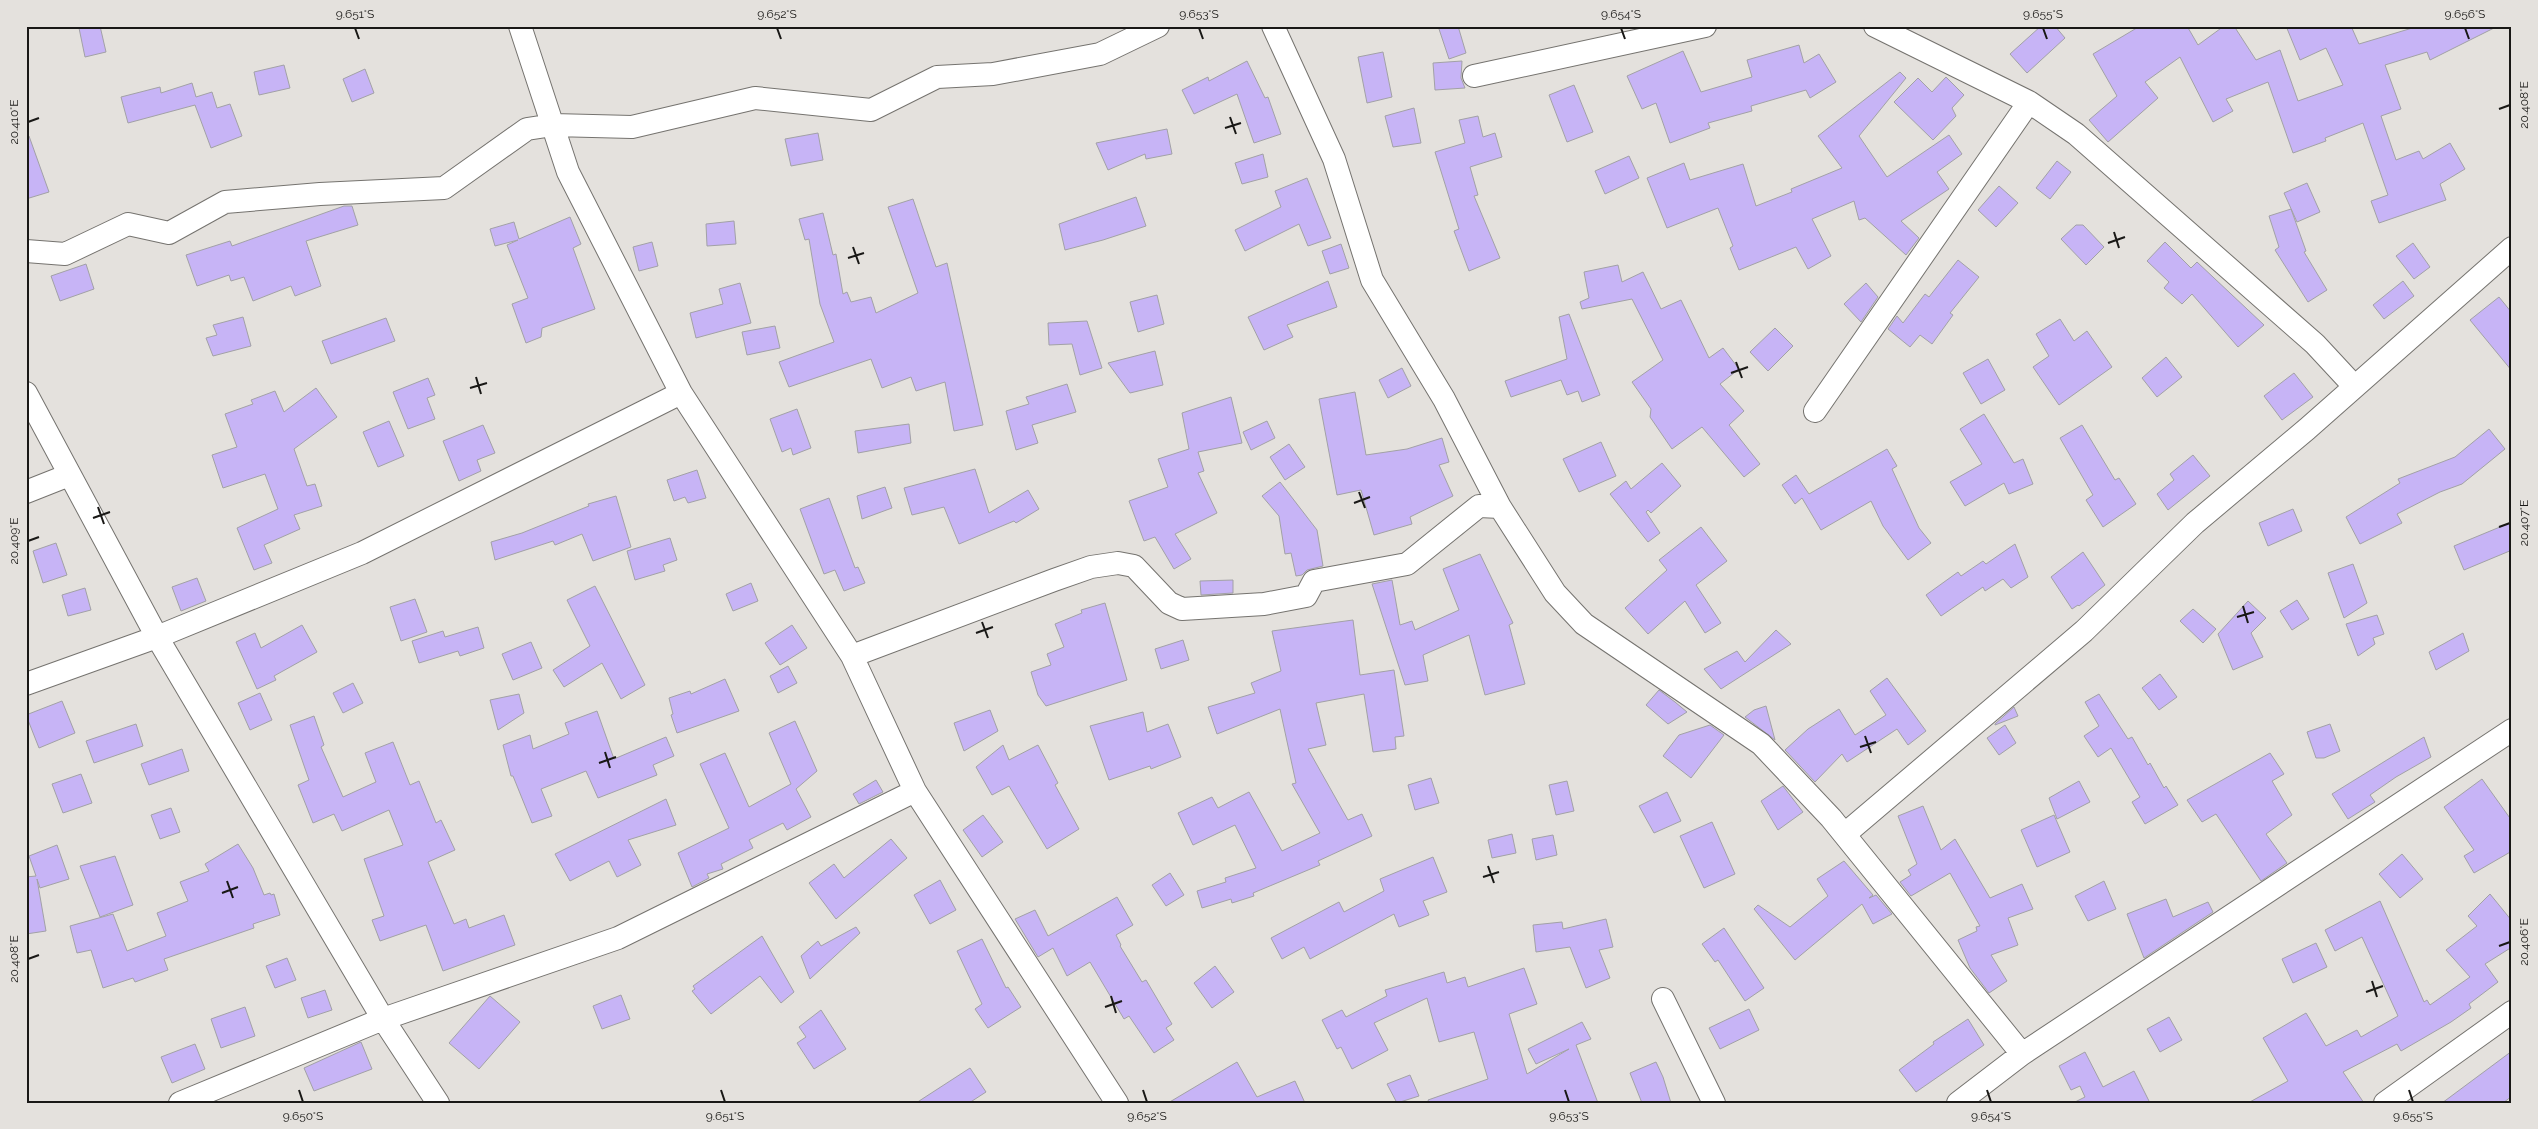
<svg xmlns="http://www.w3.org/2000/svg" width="2538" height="1129" font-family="Raleway,sans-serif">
	<rect width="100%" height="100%" fill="#e4e1dd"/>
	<path fill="#c7b4f6" stroke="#a2a1a6" d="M90 26H100L106 52 85 57 79 28Z
		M1438 26H1458L1466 53 1449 59Z
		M2041 26H2055L2065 38 2027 73 2010 54Z
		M2140 26H2187L2198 45 2224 26H2234L2256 60 2280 50 2298 101 2343 85 2326 48 2300 60 2286 26H2351L2359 44 2419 26H2498L2430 60 2427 52 2385 65 2401 109 2381 116 2396 160 2419 151 2423 159 2450 143 2465 169 2440 184 2446 200 2379 223 2371 201 2388 195 2363 123 2325 138 2326 141 2293 153 2268 82 2226 99 2233 111 2213 122 2180 57 2145 82 2158 98 2108 142 2089 120 2117 96 2093 54Z
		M1799 45 1804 63 1819 54 1836 82 1810 98 1806 90 1751 106 1752 111 1708 123 1710 128 1670 143 1656 103 1642 109 1627 76 1683 51 1701 92 1752 77 1747 60Z
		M1383 52 1392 97 1367 103 1358 57Z
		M1247 61 1265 98 1268 97 1281 134 1254 143 1237 94 1194 114 1182 90 1208 77 1209 81Z
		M1462 61 1461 78 1465 88 1435 90 1433 63Z
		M284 65 290 88 259 95 254 72Z
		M365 69 374 93 352 102 343 79Z
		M1900 72 1906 78 1859 136 1887 177 1949 135 1962 154 1937 172 1949 189 1901 221 1919 238 1906 255 1865 218 1859 220 1854 201 1812 219 1831 256 1808 269 1796 247 1739 270 1730 248 1733 246 1718 208 1667 228 1647 178 1684 163 1690 180 1743 164 1756 206 1792 192 1791 189 1842 168 1818 136Z
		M1946 77 1964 95 1952 108 1956 116 1933 140 1894 102 1918 78 1932 92Z
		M192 83 196 97 212 92 217 108 230 104 242 136 211 148 195 105 128 123 121 97 160 87 161 93Z
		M1574 85 1593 132 1567 142 1549 95Z
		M1414 108 1421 143 1393 147 1385 116Z
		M1478 116 1483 137 1495 133 1502 157 1470 167 1478 195 1474 196 1500 258 1469 271 1454 231 1459 229 1435 152 1465 143 1459 120Z
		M1167 129 1172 154 1146 159 1145 154 1108 170 1096 143Z
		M818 133 823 160 791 166 785 139Z
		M29 136 49 192 26 199V137Z
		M1263 154 1268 177 1242 184 1235 163Z
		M1629 156 1639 178 1605 194 1595 171Z
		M2057 161 2071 172 2050 199 2036 188Z
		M1307 178 1331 238 1308 246 1299 224 1245 251 1235 230 1281 207 1275 191Z
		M2307 183 2320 212 2297 222 2284 193Z
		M1999 186 2018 203 1996 227 1978 210Z
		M1136 197 1146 226 1103 240 1065 250 1059 224Z
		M913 199 936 267 947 263 983 425 954 431 945 382 916 391 911 377 882 388 871 359 789 387 779 362 834 342 820 304 809 239 805 240 799 219 823 213 833 255 836 254 843 294 847 292 851 302 871 297 876 313 918 293 888 207Z
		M344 206H352L358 225 306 241 321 286 295 296 291 286 253 301 244 277 231 281 229 275 197 286 186 255 230 241 232 246Z
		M2291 209 2306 251 2304 252 2327 290 2308 302 2275 250 2279 247 2269 216Z
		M570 217 581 244 573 248 595 309 542 328 541 337 526 343 512 304 528 298 507 245 518 240 495 246 490 229 514 222 519 239Z
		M734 221 736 244 707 246 706 224Z
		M2076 225H2083L2104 247 2086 265 2061 239Z
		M652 242 658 266 639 271 633 247Z
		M2165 242 2191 268 2197 262 2264 325 2238 347 2192 294 2182 304 2164 288 2169 282 2147 261Z
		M2413 243 2430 267 2414 279 2396 256Z
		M1341 244 1349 268 1330 274 1322 251Z
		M1958 260 1979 277 1950 313 1953 315 1932 344 1920 335 1910 347 1888 329 1897 316 1903 323 1925 294 1929 297Z
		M86 264 94 289 60 301 51 276Z
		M1618 265 1622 282 1643 272 1661 309 1681 300 1709 358 1723 348 1739 369 1720 384 1744 411 1729 425 1760 464 1744 477 1702 427 1672 449 1650 417 1651 409 1632 382 1663 360 1632 299 1582 309 1580 302 1589 298 1584 272Z
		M1328 281 1337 307 1287 325 1293 337 1264 350 1248 317Z
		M2403 281 2414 296 2384 319 2373 305Z
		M740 283 751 323 696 338 690 313 723 304 719 289Z
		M1866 283 1878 297 1861 322 1844 304Z
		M1157 295 1164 324 1138 332 1130 302Z
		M2499 297 2512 313V371L2470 320Z
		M1569 314 1600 395 1582 402 1578 391 1567 395 1561 380 1511 397 1505 381 1567 359 1559 317Z
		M243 317 251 346 213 356 206 338 217 335 213 325Z
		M386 318 395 341 331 364 322 341Z
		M2060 319 2074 341 2087 331 2112 367 2059 405 2033 367 2049 356 2036 334Z
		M1087 321 1102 368 1080 375 1072 344 1049 345 1048 323Z
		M775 326 780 348 747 355 742 332Z
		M1775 328 1793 346 1768 371 1750 352Z
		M1155 351 1163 385 1130 393 1108 363Z
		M2166 357 2182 377 2157 397 2142 378Z
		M1988 359 2005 390 1981 404 1963 373Z
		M1402 368 1411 386 1388 398 1379 380Z
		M2294 373 2313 397 2282 420 2264 396Z
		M428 378 435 395 427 398 435 419 408 429 393 392Z
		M1067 384 1076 412 1032 425 1038 443 1016 450 1006 411 1029 404 1026 397Z
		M316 388 337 417 294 449 307 486 315 484 322 506 294 515 300 529 264 545 272 563 254 570 237 528 278 509 265 474 223 488 212 455 237 447 225 414 253 404 251 400 275 391 284 412Z
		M1355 392 1366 455 1407 449 1442 438 1449 462 1439 465 1453 496 1410 517 1412 524 1374 535 1361 490 1337 495 1319 399Z
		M1231 397 1242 443 1198 452 1204 471 1198 473 1217 513 1175 534 1191 559 1174 569 1155 537 1144 541 1129 501 1168 487 1158 459 1189 449 1182 413Z
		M797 409 811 448 793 455 791 448 782 452 770 419Z
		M1984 414 2014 463 2023 459 2033 484 2009 494 2004 483 1965 506 1950 482 1982 464 1960 429Z
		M389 421 404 456 378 467 363 432Z
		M1267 421 1275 438 1251 450 1243 432Z
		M909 424 911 443 858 453 855 431Z
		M483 425 495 453 477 460 481 471 459 481 443 441Z
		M2082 425 2115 480 2119 478 2136 504 2103 527 2086 500 2093 495 2060 438Z
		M2489 429 2505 449 2462 484 2440 492 2397 514 2402 523 2360 544 2346 517 2400 483 2398 479 2455 457Z
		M1601 442 1616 476 1579 492 1563 459Z
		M1289 444 1305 467 1285 480 1270 457Z
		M1887 449 1897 466 1892 469 1919 528 1931 543 1908 560 1883 526 1871 501 1821 530 1802 498 1795 504 1782 485 1796 475 1809 494Z
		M2193 455 2210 476 2168 510 2157 494 2174 480 2170 474Z
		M1662 463 1681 486 1651 513 1648 510 1646 512 1660 533 1648 542 1610 494 1626 481 1631 489Z
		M975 469 989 513 1028 490 1039 509 1016 523 1014 521 959 544 944 507 912 515 904 488Z
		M697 470 706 498 688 503 685 497 674 501 667 480Z
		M1280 482 1317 530 1323 566 1307 570 1302 575 1296 576 1291 553 1285 554 1279 516 1262 496Z
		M885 487 892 508 862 519 857 496Z
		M616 496 631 547 593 561 582 534 555 545 553 541 495 560 491 542 522 533 589 506 588 504Z
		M829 498 855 568 858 567 865 583 844 591 835 570 824 574 800 509Z
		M2293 509 2302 531 2268 546 2259 523Z
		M2512 522V550L2464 570 2454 546Z
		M1701 527 1727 561 1696 585 1721 623 1705 633 1685 601 1648 634 1625 608 1667 570 1659 560Z
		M670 538 677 560 663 565 665 571 635 580 627 551Z
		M56 543 67 575 43 583 33 551Z
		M2015 544 2028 577 2011 588 2003 579 1985 591 1983 587 1941 616 1926 595 1958 572 1961 576 1983 561 1986 564Z
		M2083 552 2105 585 2079 606 2078 605 2072 609 2051 577Z
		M1480 554 1513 623 1509 625 1525 684 1485 695 1469 635 1423 655 1428 681 1405 685 1372 584 1392 580 1400 625 1412 621 1415 630 1459 610 1443 569Z
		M2353 564 2367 603 2344 618 2328 573Z
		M197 578 206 601 181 611 172 587Z
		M1233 580V593L1201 595 1200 581Z
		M751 583 758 601 733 611 726 594Z
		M595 586 645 685 621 699 602 663 564 687 553 670 590 646 567 600Z
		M85 588 91 610 68 616 62 595Z
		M415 599 427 632 401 641 390 607Z
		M2297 600 2309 619 2292 630 2280 611Z
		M2248 601 2266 618 2251 633 2263 657 2233 670 2218 634Z
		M1105 603 1127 680 1046 706 1038 695 1031 672 1051 665 1047 654 1064 647 1055 624 1082 613 1081 610Z
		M2193 609 2216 629 2203 643 2180 621Z
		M2377 615 2384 634 2373 638 2375 644 2358 656 2346 624Z
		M1353 620 1360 675 1394 670 1404 736 1395 737 1396 749 1373 752 1364 694 1316 703 1326 745 1308 749 1348 820 1362 814 1372 836 1318 861 1320 865 1253 893 1254 896 1232 903 1231 899 1202 908 1197 891 1226 882 1225 878 1256 868 1235 825 1193 845 1178 813 1212 797 1218 808 1249 792 1282 851 1320 833 1292 784 1296 783 1280 709 1217 734 1208 707 1255 693 1251 683 1281 671 1272 631Z
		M302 625 317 652 274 676 276 680 257 689 236 642 255 633 261 648Z
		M792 625 807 648 780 665 765 643Z
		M478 627 484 648 460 656 458 651 419 663 412 641 443 631 445 637Z
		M1776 630 1791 644 1721 689 1704 669 1737 651 1745 662Z
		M2463 633 2469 651 2436 670 2429 652Z
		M1183 640 1189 660 1161 669 1155 649Z
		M531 642 542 668 513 680 502 654Z
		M788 666 797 683 778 693 770 676Z
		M2160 674 2177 697 2159 710 2142 688Z
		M1887 678 1926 731 1908 745 1897 729 1847 762 1842 754 1815 782 1785 750 1808 729 1839 709 1855 735 1886 715 1870 691Z
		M725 679 739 711 677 733 671 715 673 714 669 698 690 691 691 694Z
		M353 683 363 703 343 713 333 693Z
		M1659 690 1675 702 1687 712 1668 724 1646 705Z
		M260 693 272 720 250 730 238 703Z
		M519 694 524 713 498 730 490 700Z
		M2099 694 2128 739 2132 737 2148 765 2150 763 2164 788 2166 786 2178 805 2145 824 2132 802 2140 797 2111 748 2098 757 2084 736 2099 726 2085 702Z
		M62 701 75 733 39 748 26 715Z
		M1766 706 1775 740 1745 717 1754 710Z
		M2014 707 2018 716 1995 725V724Z
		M990 710 998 731 964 751 954 723Z
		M597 711 614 759 666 737 674 756 653 765 657 775 598 798 586 771 541 789 552 816 532 823 513 776H511L503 745 530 735 533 749 569 734 565 723Z
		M1143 712 1147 732 1168 724 1181 757 1151 769 1150 766 1109 780 1090 726Z
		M314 716 324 745 321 747 343 797 376 782 365 753 393 742 410 785 419 781 436 823 441 820 455 850 428 862 454 924 466 919 469 928 504 915 515 945 443 971 426 925 380 941 372 920 384 916 364 859 403 845 389 810 342 831 334 814 313 823 298 785 309 780 290 725Z
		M795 721 817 771 796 789 811 817 787 830 783 823 749 840 753 848 721 864 723 869 707 874 709 878 692 887 678 853 729 828 700 764 725 753 749 807 791 784 769 733Z
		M136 724 143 746 94 763 86 741Z
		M2330 724 2340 751 2324 758H2316L2307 732Z
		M1710 725 1724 735 1691 778 1663 756 1679 735Z
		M2005 725 2016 743 1999 755 1987 738Z
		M2424 737 2431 757 2396 777 2370 795 2375 802 2348 819 2332 794Z
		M1003 745 1009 760 1038 745 1058 783 1055 785 1079 829 1047 849 1009 786 992 795 976 767Z
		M182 749 189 771 149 785 141 764Z
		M2270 753 2284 774 2272 781 2292 815 2266 834 2287 863 2261 881 2216 814 2202 822 2187 800Z
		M81 774 92 803 63 813 52 784Z
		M1431 778 1439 803 1415 810 1408 785Z
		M2482 779 2512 821V851L2474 873 2464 856 2474 850 2444 807Z
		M876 780 883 792 859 804 853 794Z
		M1567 781 1574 811 1556 815 1549 785Z
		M2079 781 2090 802 2057 819 2049 798Z
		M1783 786 1803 812 1778 830 1761 801Z
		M1667 792 1681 821 1654 833 1639 806Z
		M666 799 676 825 628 840 641 865 617 877 609 861 570 881 555 854Z
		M1923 806 1941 850 1955 839 1990 898 2022 884 2033 909 2008 918 2018 945 1991 955 2007 981 1989 993 1970 968 1958 940 1977 931 1976 927 1980 926 1950 873 1911 896 1900 882 1911 875 1908 870 1917 864 1898 816Z
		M171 808 180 832 160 839 151 815Z
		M983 815 1003 842 982 857 963 830Z
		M2054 815 2070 852 2037 867 2021 830Z
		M1712 822 1735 874 1704 888 1680 836Z
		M1512 834 1516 853 1492 858 1488 840Z
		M1553 835 1557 855 1536 860 1532 839Z
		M891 839 907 858 836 919 809 883 834 864 844 878Z
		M238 844 253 868 264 895 270 893 271 895 274 894 280 915 253 924 254 928 164 959 168 970 135 982 133 978 103 988 91 950 77 953 70 926 113 914 127 951 166 936 157 913 188 901 180 882 209 871 205 864Z
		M57 845 69 879 40 888 37 879 46 931 26 934V877L36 876 29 856Z
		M2402 854 2423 879 2400 898 2379 874Z
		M115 856 133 905 100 917 80 866Z
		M1433 857 1447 892 1423 901 1429 915 1399 927 1394 914 1310 959 1304 947 1282 959 1271 938 1339 902 1344 912 1384 891 1380 879Z
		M1844 861 1873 895 1869 898 1876 895 1892 914 1873 924 1862 904 1795 960 1754 909 1758 905 1790 927 1828 896 1817 879Z
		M1170 873 1184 895 1166 906 1152 885Z
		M940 880 956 910 930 924 914 895Z
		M2104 881 2116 909 2088 921 2075 896Z
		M2490 894 2512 921V947L2485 964 2498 982 2469 1004 2471 1008 2451 1022 2401 1051 2397 1044 2343 1072 2364 1103H2248L2288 1081 2263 1038 2306 1013 2326 1046 2357 1030 2361 1037 2398 1016 2362 937 2335 951 2325 930 2380 901 2424 1002 2427 1000 2430 1005 2470 977 2446 950 2477 926 2468 916Z
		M1117 897 1133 925 1116 935 1121 945 1120 946 1142 982 1146 980 1172 1024 1166 1028 1174 1040 1154 1053 1129 1016 1124 1019 1090 962 1067 976 1053 948 1038 957 1015 919 1035 910 1048 936Z
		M2166 899 2173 917 2208 902 2213 912 2144 958 2127 914Z
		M1606 919 1613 947 1599 950 1610 978 1586 988 1570 947 1536 952 1533 925 1562 922 1563 929Z
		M856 927 860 933 810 979 801 956 818 941 821 946Z
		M1724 928 1764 988 1745 1001 1718 960 1715 962 1702 944Z
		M762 936 794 992 781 1003 760 976 711 1014 692 991 695 989 693 986Z
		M982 939 1006 988 1008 987 1021 1007 988 1028 975 1009 982 1004 957 951Z
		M2316 943 2327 967 2293 983 2282 959Z
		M287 958 296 980 275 988 266 966Z
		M1215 966 1234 992 1212 1008 1194 983Z
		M1524 968 1537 1004 1509 1014 1527 1074 1569 1049 1536 1064 1528 1049 1582 1022 1591 1039 1576 1045 1598 1103H1429L1428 1100 1488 1079 1474 1032 1439 1042 1427 998 1374 1023 1388 1050 1352 1069 1341 1047 1337 1049 1322 1020 1342 1010 1346 1017 1387 996 1385 990 1444 972 1447 983 1465 977 1468 987Z
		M325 990 332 1010 308 1018 301 998Z
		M621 995 630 1019 602 1029 593 1006Z
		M490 996 520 1022 479 1069 449 1043Z
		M245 1007 255 1036 221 1048 211 1019Z
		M1749 1009 1759 1030 1720 1049 1709 1028Z
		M821 1010 846 1049 814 1069 797 1043 806 1037 799 1027Z
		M2169 1017 2182 1040 2160 1052 2147 1029Z
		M1968 1019 1984 1045 1916 1092 1899 1070 1934 1044 1933 1042Z
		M361 1042 372 1069 314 1091 304 1068Z
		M195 1044 205 1069 172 1083 161 1057Z
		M2512 1051V1096L2503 1103H2442Z
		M2085 1052 2103 1087 2134 1071 2150 1103H2073L2085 1097 2080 1086 2071 1090 2059 1066Z
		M1237 1062 1257 1097 1295 1081 1305 1103H1168Z
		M1656 1062 1663 1077 1671 1103H1642L1630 1073Z
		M970 1068 986 1092 969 1103H916Z
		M1410 1075 1419 1096 1397 1103 1387 1084Z"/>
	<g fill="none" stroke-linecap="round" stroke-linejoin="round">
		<defs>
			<path id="street" d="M520 26 568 172 681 393 852 656 915 791 1117 1103
				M1273 26 1334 159 1372 280 1444 399 1500 507
				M1875 26 2029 102 2076 134 2315 344 2354 386
				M1474 76 1705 26
				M26 251 65 254 128 224 169 233 225 202 320 194 444 188 527 129 553 125 632 127 755 98 871 110 937 77 993 74 1100 54 1158 26
				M26 393 157 637 383 1019 438 1103
				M1815 411 2029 102
				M26 492 69 475
				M852 656 1054 580 1091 567 1118 563 1134 566 1169 603 1182 609 1264 604 1306 596 1314 581 1407 564 1479 506 1500 507 1555 593 1584 624 1761 744 1831 818 2022 1054
				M26 684 157 637 362 553 681 393
				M1845 834 2084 631 2195 523 2307 429 2512 248
				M1663 999 1714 1103
				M180 1103 383 1019 618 938 915 791
				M1958 1103 2022 1054 2512 730
				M2385 1103 2512 1012"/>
		</defs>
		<use href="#street" stroke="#75736f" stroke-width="24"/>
		<use href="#street" stroke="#fff" stroke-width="22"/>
	</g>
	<path fill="none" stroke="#191816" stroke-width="2" d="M355 28 359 39M777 28 781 39M1199 28 1203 39M1621 28 1625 39M2043 28 2047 39M2465 28 2469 39M2499 109 2510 105M1230 117 1236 134M28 122 39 118M1225 128 1241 123M2114 232 2119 248M2108 243 2125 237M853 247 859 264M848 258 864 253M1736 362 1742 378M1731 373 1748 367M476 377 481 394M470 388 487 383M1359 492 1365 508M1354 503 1370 497M98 507 104 524M93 518 110 512M2499 527 2510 523M28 541 39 537M2243 606 2248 623M2237 617 2254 612M982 622 988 638M976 633 993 627M1865 736 1871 753M1860 747 1876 742M605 752 610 768M599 763 616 757M1488 866 1494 883M1483 877 1499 872M227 881 233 898M222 893 238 887M2499 946 2510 942M28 959 39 955M2372 981 2377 997M2366 992 2383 986M1111 996 1116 1013M1105 1007 1122 1001M299 1090 303 1102M721 1090 725 1102M1143 1090 1147 1102M1565 1090 1569 1102M1987 1090 1991 1102M2409 1090 2413 1102"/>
	<rect width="2538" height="1129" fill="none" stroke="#e4e1dd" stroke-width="55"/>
	<rect x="28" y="28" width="2482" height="1074" fill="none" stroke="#191816" stroke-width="2"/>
	<g font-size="12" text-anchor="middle" fill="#191816">
		<text x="355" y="18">9.651°S</text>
		<text x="777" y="18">9.652°S</text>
		<text x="1199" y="18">9.653°S</text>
		<text x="1621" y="18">9.654°S</text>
		<text x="2043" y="18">9.655°S</text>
		<text x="2465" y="18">9.656°S</text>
		<text transform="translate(2524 105) rotate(-90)" y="4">20.408°E</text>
		<text transform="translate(14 122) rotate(-90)" y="4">20.410°E</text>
		<text transform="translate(2524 523) rotate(-90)" y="4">20.407°E</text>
		<text transform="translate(14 541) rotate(-90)" y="4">20.409°E</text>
		<text transform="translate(2524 942) rotate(-90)" y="4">20.406°E</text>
		<text transform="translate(14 959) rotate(-90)" y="4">20.408°E</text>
		<text x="303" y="1120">9.650°S</text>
		<text x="725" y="1120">9.651°S</text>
		<text x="1147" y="1120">9.652°S</text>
		<text x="1569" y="1120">9.653°S</text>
		<text x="1991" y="1120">9.654°S</text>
		<text x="2413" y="1120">9.655°S</text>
	</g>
</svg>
